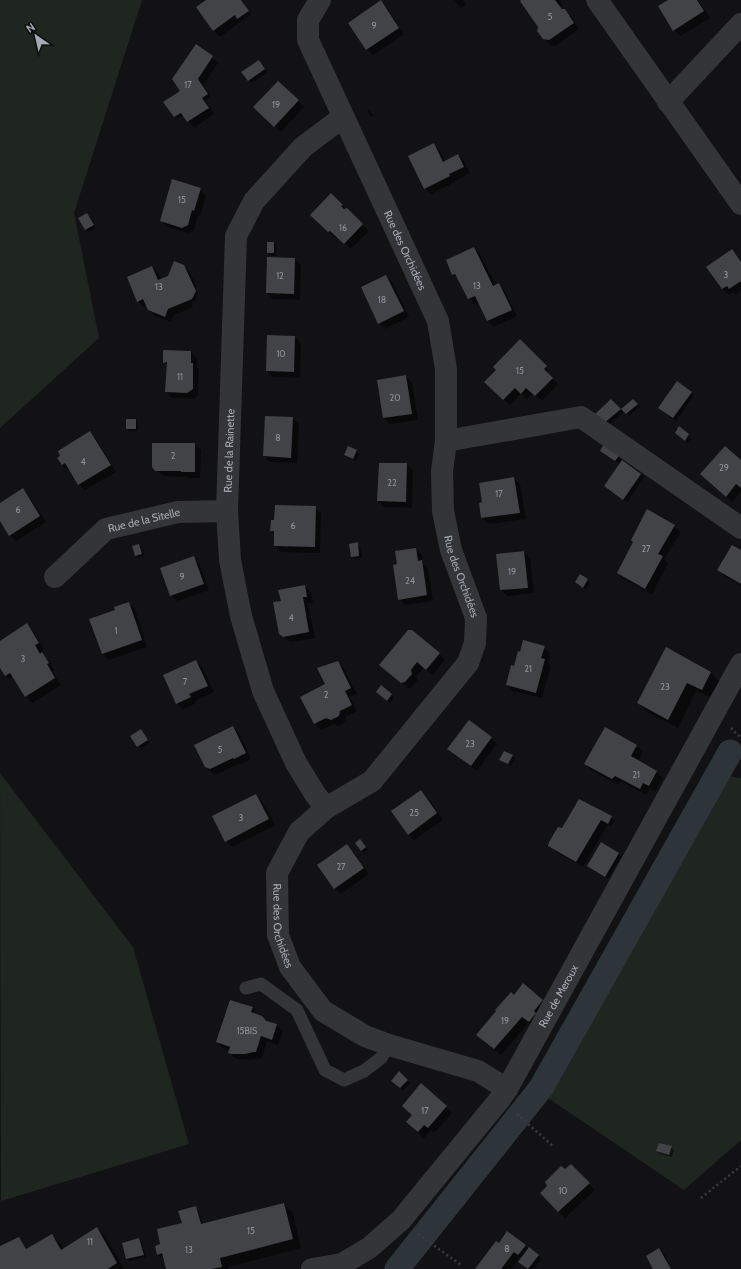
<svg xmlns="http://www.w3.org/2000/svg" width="741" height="1269" font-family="Cabin,sans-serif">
	<rect width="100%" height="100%" fill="#121214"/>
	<path fill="#1f2620" d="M0 0H142L74 213 99 338 0 428Z
		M0 773 133 947 189 1144 1 1201Z
		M727 776 741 778V1140L684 1190 542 1094 537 1081 699 790Z"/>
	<path fill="#0007" d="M208 0H241L251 14 220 37 214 31 197 8Z
		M454 0H463L466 5 461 8Z
		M522 0H560L562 4 560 5 563 10 571 17 579 29 555 46 550 45 544 38 539 27Z
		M670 0H698L710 18 680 36 674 30Z
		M381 2 387 8 404 34 373 55 367 49Z
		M196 46 212 57 218 63 203 85 210 95V97L205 101 214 114 194 128 184 115 177 119 175 117Z
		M262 64 267 72 252 83 249 80Z
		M298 101 304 107 281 132 261 114Z
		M369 110 374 116 371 117 367 111Z
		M434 145 440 151 445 162 458 155 464 161 470 173 455 181V182L431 194 425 188Z
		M200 189 206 195 200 216 198 215 194 231 189 233 167 227 161 220Z
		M331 194 369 231 351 249 337 236 335 238 311 215Z
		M87 214 96 228 88 232 86 230Z
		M274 243 277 246 276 256H271L268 253Z
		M474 248 480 254 496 286 499 284 505 291 517 316 494 327 488 321 479 303 475 305 469 298 459 280 453 274Z
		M734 253 741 261V291L736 295 733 292 729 295 723 289 708 267Z
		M295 259 301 265 300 300 273 299 267 293Z
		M183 266 190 272 196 286 195 288 198 294 195 301 191 303 193 307 174 315 171 322 155 316 149 310 147 306 144 307 138 301 152 267 158 273 161 280 168 276Z
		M386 276 392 282 409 317 385 329 379 323Z
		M268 336 295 337 301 343 300 378 273 377 267 371Z
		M520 341 549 370 546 373 558 384 542 401 533 393 527 399 521 393 510 405 486 382 497 370Z
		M164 351 191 352 197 358V367L199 370 198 395 194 399 172 398 166 392 168 366 164 362Z
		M406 376 412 383 418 420 390 424 384 418Z
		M691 392 694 395 676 421 659 408Z
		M611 400 621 410 633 400 640 407 629 416 624 411 607 426 596 415Z
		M293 418 299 424 297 463 270 462 264 456Z
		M136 420 138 423V431H130L127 429Z
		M679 428 691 438 688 443 679 436Z
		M90 433 96 439 116 472 85 490 79 484 70 470 69 471 62 465 59 458Z
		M194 444 201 450 200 478H188L187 477 163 476 153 467Z
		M348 447 357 451 359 454 356 461 348 458 345 455Z
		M604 453 623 457 621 460 644 477 627 502 608 489 620 464Z
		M741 461V492L732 502 708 480Z
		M380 464H407L413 470 412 508 384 507 378 501Z
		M514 478 520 484 526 519 489 524 482 518 480 504 484 503Z
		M23 489 29 496 46 522 16 541 10 535 0 519V504Z
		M315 507 321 513 320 553 281 552 275 546V534L271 530Z
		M674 526 681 532 664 559 668 563 652 594 624 579 618 573Z
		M357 544 360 546 362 558 354 559 352 556Z
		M139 545 142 548 144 556 139 558 136 555Z
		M416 549 422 555 423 563 428 568 433 601 405 605 399 599 398 565Z
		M741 551V586L724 576 718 569Z
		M524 552 530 558 534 593 507 596 501 590 497 555Z
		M193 557 199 563 209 590 177 601 171 595Z
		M587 580 590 583 586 590 576 582Z
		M305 586 311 592 313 603H308L315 638 290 642 280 634 282 602Z
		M128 603 135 609 147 647 109 660 103 654 116 611Z
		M27 625 33 631 44 649 40 652 48 660 54 669 52 671 61 685 32 703 26 696 13 676 9 679 0 666V642Z
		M544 647 550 653 548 663 551 666 542 698 513 691 507 685 515 667Z
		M667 649 711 673 720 682 712 698 696 691 678 728 647 712 638 703Z
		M439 653 445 660 433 675 423 668 417 676 418 680 411 688H408L381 665Z
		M195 661 202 667 214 692 195 701 196 703 183 710 177 703Z
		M338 663 344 669 357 694 350 697 357 711 346 717 345 722 338 726 333 724 321 730 315 724 301 697 326 684Z
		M381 687 394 697 390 703 380 695Z
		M233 727 239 733 251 759 241 764 240 763 217 774 212 773 206 767Z
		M605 729 637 746 643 752 638 761 656 772 663 778 655 792 650 789 646 795 621 781 619 785 591 770 585 764Z
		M143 733 150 743 141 749 138 746Z
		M491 738 497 744 477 771 455 755 449 749Z
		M512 756 515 759 511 766 501 760Z
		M421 791 427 797 443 820 414 840 408 834Z
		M256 795 262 801 275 825 232 847 226 841Z
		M611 817 614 820 611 826 608 824 583 867 556 852 549 846 563 830Z
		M363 843 368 850 364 853 362 850Z
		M601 843 622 856 608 879 588 866Z
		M347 845 353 851 369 874 341 894 335 888Z
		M514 996 542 1000 545 1003 536 1027 529 1023 501 1055 483 1041Z
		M252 1008 258 1014V1016L266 1022 277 1025 283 1032 278 1045 267 1041 262 1058 251 1060 238 1059 235 1058 229 1052 230 1050 223 1048 217 1042Z
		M399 1073 410 1083 403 1090 392 1081Z
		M446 1107 452 1113 434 1133 431 1130 424 1138 413 1128Z
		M671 1147 674 1150 672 1157 660 1154 657 1151Z
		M571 1165 595 1190 565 1218 542 1193Z
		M284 1204 293 1213 301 1248 228 1267 229 1269H167L164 1256 160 1257 158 1254 162 1245 183 1224 196 1207 198 1210 203 1225Z
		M97 1228 106 1237 124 1269H0V1247L19 1238 27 1249 51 1235 61 1244 64 1249Z
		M508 1233 542 1259 534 1269H528L522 1264V1258L520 1257 511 1269H476L499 1244Z
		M139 1239 142 1242 146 1257 129 1261 127 1259Z
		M659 1249 665 1255 672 1269H654Z"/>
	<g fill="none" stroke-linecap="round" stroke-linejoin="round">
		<path stroke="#2d353b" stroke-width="25" d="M397 1269 541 1088 730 752"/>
	</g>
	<path fill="#424347" d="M206 0H241L249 11 237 19 235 15 213 31 196 7Z
		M381 0 399 28 366 50 348 23Z
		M521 0H555L562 9H565L574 23 549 40 543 39 537 31 538 27 520 1Z
		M668 0H697L704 11 673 31 658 6Z
		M196 44 213 56 198 79 208 94 202 98 209 108 187 122 181 113 174 117 163 102 180 91 172 79Z
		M259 60 265 69 248 81 241 72Z
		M278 81 299 100 274 127 253 107Z
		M434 143 443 162 458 154 464 167 449 174 450 176 424 189 408 156Z
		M172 179 201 188 194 211 192 210 188 225 182 228 160 221Z
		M331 193 343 205 341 206 344 209 347 208 363 224 344 244 330 231 328 232 310 215Z
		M87 213 94 225 85 230 78 218Z
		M267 242H274V253H267Z
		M474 247 493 286 499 283 512 310 487 321 475 296 468 299 455 274 452 275 446 260Z
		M732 249 741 262V281L729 289 727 286 722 289 706 267Z
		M267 257 295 258 294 294 266 293Z
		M174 261 184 265 196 291 192 299 168 309 165 317 148 310 143 299 137 302 127 277 152 266 158 280 168 276Z
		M386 275 404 311 378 324 361 287Z
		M267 335 295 336 294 372 266 371Z
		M520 339 547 366 544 369 553 378 535 396 526 388 521 394 515 388 503 400 484 382 496 370 493 367Z
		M163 350 191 351V363H193V389L187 393 165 392 167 362 163 363Z
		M406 375 412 414 383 418 377 380Z
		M677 381 692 392 673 418 658 408Z
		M611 399 621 409 603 424 594 415Z
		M633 399 638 404 626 414 621 409Z
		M265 416 293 417 291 458 263 456Z
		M126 419H136V429H126Z
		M679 426 689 434 685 441 675 433Z
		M90 431 111 465 78 485 65 463 62 465 57 458 60 456 58 451Z
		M605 442 621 453 615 461 600 451Z
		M152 443H195V472H181V471H155L152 467Z
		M348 446 357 450 353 459 344 455Z
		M725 446 741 460V488L736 484 726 497 700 474Z
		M622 460 641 474 623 500 604 486Z
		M379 463H407L406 502 377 501Z
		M514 477 520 513 481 518 479 503 482 502 479 483Z
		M23 488 40 516 9 536 0 521V503Z
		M275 505 316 506 315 547 274 546V531H270L271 520H274Z
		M647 509 675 525 658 554 663 556 645 589 617 573 633 542 631 540Z
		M358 542 359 556 351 557 349 544Z
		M139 544 142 554 135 556 132 546Z
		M732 545 741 550V584L717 570Z
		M416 548 418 561 422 560 427 595 398 600 393 565 397 564 395 551Z
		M524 551 528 588 500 590 496 554Z
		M194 556 204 584 170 596 160 568Z
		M580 574 588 579 583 588 575 582Z
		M305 585 307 597H303L309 632 283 637 279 634 273 602 281 601 278 590Z
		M129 602 142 640 102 654 89 619 115 610 114 607Z
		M27 623 39 643 35 645 40 654 42 652 49 663 47 664 55 678 25 697 10 673 5 676 0 668V641Z
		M408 630H412L440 653 426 670 417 662 411 670 412 674 405 682 401 683 379 665Z
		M523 640 545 646 541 658 545 659 536 693 506 685 511 665 514 666 518 651 520 652Z
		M666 647 711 672 702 690 687 683 668 720 637 703Z
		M196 660 208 686 189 694 191 697 176 704 163 675Z
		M338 661 351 688 345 691 352 705 340 711 339 716 331 720 326 718 314 724 300 697 325 684 317 668Z
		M381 685 392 694 387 701 376 692Z
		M469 720 492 737 471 766 447 749Z
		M233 726 246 753 234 759 233 758 210 769 205 767 194 745Z
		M605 727 637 745 631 756 657 771 649 786 643 783 640 789 615 776 612 779 584 764Z
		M141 729 148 740 137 747 130 736Z
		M504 751 513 755 508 764 499 760Z
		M421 790 437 813 408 835 391 811Z
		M256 794 269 819 225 842 212 816Z
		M579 799 612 816 608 824 601 820 576 862 548 846 549 842 558 827 562 828Z
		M360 839 366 847 361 851 355 843Z
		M601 842 619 853 605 877 587 866Z
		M347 844 364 868 334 889 317 865Z
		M523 983 543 1000 534 1011 536 1013 529 1022 522 1017 494 1049 476 1035 496 1011 495 1010 511 992 514 995Z
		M230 1000 253 1007 251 1012 262 1016 266 1021 277 1024 272 1040 261 1036 256 1052H253L245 1054H231L228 1053 230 1047 216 1042Z
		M399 1071 408 1080 400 1088 391 1081Z
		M421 1083 447 1106 428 1128 424 1125 418 1132 406 1122 412 1115 402 1106Z
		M659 1143 672 1146 669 1155 656 1151Z
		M571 1164 590 1183 558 1212 540 1193 547 1186 545 1182 561 1166 565 1169Z
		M284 1203 293 1239 220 1258 222 1267 211 1269H166L162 1253 157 1255 155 1246 160 1244 157 1229 182 1223 178 1211 196 1206 201 1224Z
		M97 1227 117 1263 108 1269H0V1246L19 1237 26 1249 52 1234 61 1250Z
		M507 1231 526 1245 518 1255 514 1252 501 1269H475L496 1241 499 1243Z
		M139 1238 144 1255 126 1259 122 1243Z
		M529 1247 539 1255 528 1269 518 1262Z
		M659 1248 671 1269H653L646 1256Z"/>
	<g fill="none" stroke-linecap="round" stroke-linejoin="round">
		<path stroke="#3a3c3f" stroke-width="2.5" stroke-dasharray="2 3" stroke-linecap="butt" d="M731 728 741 738
			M517 1114 554 1147
			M701 1198 741 1166
			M418 1234 461 1265"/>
		<path stroke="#343538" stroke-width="13" d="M246 988 261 984 297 1010 325 1070 344 1080 364 1071 381 1058 389 1045"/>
		<g stroke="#343538" stroke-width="22">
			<path id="s1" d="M320 0 308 20V40L438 321 446 369V441L442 471 443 511 451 550 476 618 475 643 468 663 372 781 326 808 299 832 277 873 278 935 290 967 323 1011 365 1036 389 1045 478 1071 507 1089"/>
			<path d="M597 0 741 204"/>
			<path d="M668 102 741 24"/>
			<path d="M446 441 581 417 741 528"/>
			<path id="s2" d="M55 577 106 529 178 512 227 511"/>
			<path id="s3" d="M326 808 315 794 296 763 263 691 241 616 230 560 227 511 236 236 254 201 303 147 343 117"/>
			<path id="s4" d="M312 1269 342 1264 369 1248 401 1220 500 1099 507 1089 741 664"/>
		</g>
	</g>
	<g text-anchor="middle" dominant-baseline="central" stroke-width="4" stroke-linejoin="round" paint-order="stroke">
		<g font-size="9" fill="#8d9098">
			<text x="550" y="16">5</text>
			<text x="374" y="25">9</text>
			<text x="188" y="84">17</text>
			<text x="276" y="104">19</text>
			<text x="182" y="199">15</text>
			<text x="343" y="227">16</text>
			<text x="726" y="274">3</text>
			<text x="280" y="275">12</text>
			<text x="477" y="285">13</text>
			<text x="159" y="286">13</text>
			<text x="382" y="299">18</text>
			<text x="281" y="353">10</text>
			<text x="520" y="370">15</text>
			<text x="180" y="376">11</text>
			<text x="395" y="397">20</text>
			<text x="278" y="437">8</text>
			<text x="173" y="455">2</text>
			<text x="83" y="461">4</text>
			<text x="724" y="467">29</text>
			<text x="392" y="482">22</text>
			<text x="499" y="493">17</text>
			<text x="18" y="509">6</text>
			<text x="293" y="525">6</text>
			<text x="646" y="548">27</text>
			<text x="512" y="571">19</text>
			<text x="182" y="576">9</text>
			<text x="410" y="580">24</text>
			<text x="291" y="617">4</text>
			<text x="116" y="630">1</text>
			<text x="23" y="658">3</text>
			<text x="528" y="668">21</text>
			<text x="185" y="681">7</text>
			<text x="665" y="686">23</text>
			<text x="326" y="694">2</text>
			<text x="470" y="743">23</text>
			<text x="220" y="749">5</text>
			<text x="636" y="774">21</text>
			<text x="414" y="812">25</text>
			<text x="241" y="817">3</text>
			<text x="341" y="866">27</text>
			<text x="505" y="1020">19</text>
			<text x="247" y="1030">15BIS</text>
			<text x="425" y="1110">17</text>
			<text x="563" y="1190">10</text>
			<text x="251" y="1230">15</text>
			<text x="90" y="1241">11</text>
			<text x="507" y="1248">8</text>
			<text x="189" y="1249">13</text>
		</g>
		<g font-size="11" fill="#a6aab3" stroke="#0d0e0f">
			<text stroke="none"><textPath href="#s1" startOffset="275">Rue des Orchidées</textPath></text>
			<text stroke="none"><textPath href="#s3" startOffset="378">Rue de la Rainette</textPath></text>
			<text stroke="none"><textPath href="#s2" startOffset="109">Rue de la Sitelle</textPath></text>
			<text stroke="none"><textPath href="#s1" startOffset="612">Rue des Orchidées</textPath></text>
			<text stroke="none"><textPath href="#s1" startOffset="1044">Rue des Orchidées</textPath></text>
			<text stroke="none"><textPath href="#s4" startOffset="379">Rue de Meroux</textPath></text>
		</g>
	</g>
	<g transform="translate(36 36) rotate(326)" stroke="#0d0e0f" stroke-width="3" paint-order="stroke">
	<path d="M0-3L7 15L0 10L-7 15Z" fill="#a6aab3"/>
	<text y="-6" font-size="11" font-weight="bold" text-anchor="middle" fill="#a6aab3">N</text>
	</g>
</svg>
